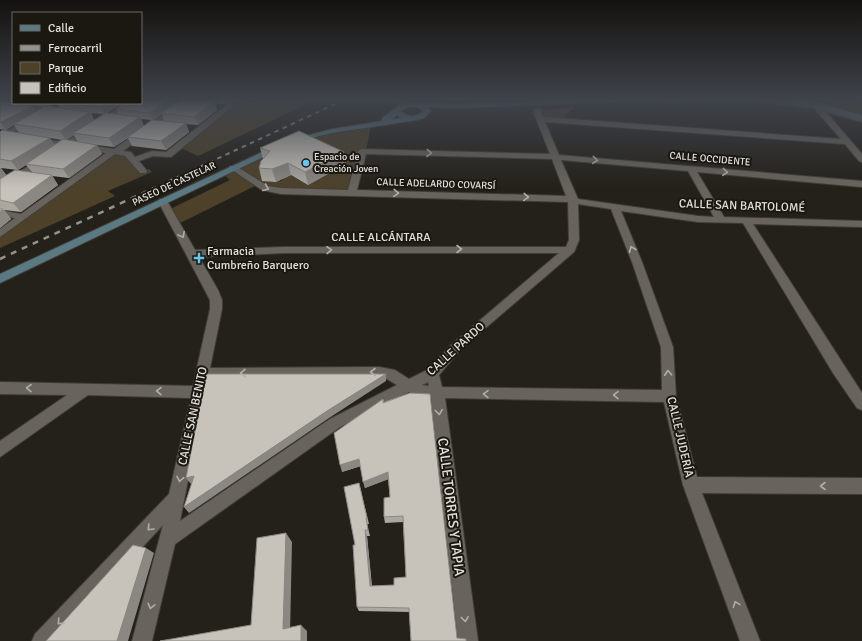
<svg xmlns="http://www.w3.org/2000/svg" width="862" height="641" font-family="Signika,sans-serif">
	<rect width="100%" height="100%" fill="#24211b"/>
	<path fill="#4d412a" d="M238 99H317L198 156 179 147Z
		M820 99H862V115L821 103Z
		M574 107 560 121 541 119 537 111Z
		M371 125 366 151 352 192 281 191 259 184 176 225 168 210 230 180 222 173 258 157 279 168 275 182 281 181 289 174 308 185 345 165 300 142 315 134Z
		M113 152 128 154 143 171 149 169 152 172 108 191 115 196 0 248V234Z"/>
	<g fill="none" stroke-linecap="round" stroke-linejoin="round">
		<defs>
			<path id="street" d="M185 99H193L123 151 131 152 135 157 152 151 166 152 234 99H242L171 157 153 156 139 161 147 171 146 173H140L125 156 115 154 0 237V229L15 218 0 216V210L21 214 106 153 68 147 60 151 56 149 59 146 34 142V138L65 142 126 103H135L74 143 114 149Z
				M634 99H726L722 101 668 103 638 101Z
				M746 99H766L820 105 862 154V162L859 161 845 144 545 122 559 155 862 181V187L697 172 724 217 862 221V227L753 224 862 393V410L857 408 833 373 743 223 698 222 621 211 642 262 673 347 676 396 697 477 862 478V494L702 493 760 641H740L683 485 664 402 445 398 478 641H458L431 398 409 392 340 427 175 544 152 641H132L163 525 55 641H32L35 634 169 494 191 398 88 395 0 457V441L67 395 0 394V382L193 386 210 309V300L158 201 160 199H166L195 250 284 247H566L569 240 568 202 281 194 262 190 229 168 230 166H236L268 186 281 188 348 190 358 151 362 149 550 154 533 111 537 109H540L543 117 841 139 814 108 750 101ZM366 154 552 159 566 196 357 190ZM561 160 688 171 714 217 698 216 578 199ZM578 204 611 209 632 262 661 347 662 390 442 387 439 375 460 350 574 252 579 240ZM284 253H559L452 344 427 370 409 379 395 370 379 367 210 368 222 309V300L218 290 199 257ZM379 377 387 379 397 385 330 419 180 521 208 378ZM428 382 429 386 422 385Z
				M0 102 54 109 58 111 54 113 0 106Z
				M827 108 862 118V122L827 112Z
				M27 119 34 121 0 140V135Z
				M43 157 46 158V162L0 191V184Z"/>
			<path id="secondary" d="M379 99H392L417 103 457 104 593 99H646L642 101 457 108 428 107 431 111 424 118 417 120 332 133 294 142 290 140 332 129 382 121V118L401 104 380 100ZM408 107H417L423 111C416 117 408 118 401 111ZM397 115 401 118 392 119Z
				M780 99C808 96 836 108 862 115V119Z
				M273 147 280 149 0 283V274Z"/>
		</defs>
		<use href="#street" stroke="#403e39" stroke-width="2"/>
		<use href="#secondary" stroke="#403e39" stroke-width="2"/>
		<use href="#street" fill="#68645d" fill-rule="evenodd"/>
		<use href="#secondary" fill="#5a7983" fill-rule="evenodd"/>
		<path stroke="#94928d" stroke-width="2" stroke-dasharray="4.5 4.5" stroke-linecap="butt" d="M152 189 346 99"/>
		<path stroke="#94928d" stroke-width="2.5" stroke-dasharray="6 6" stroke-linecap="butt" d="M0 259 154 188"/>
	</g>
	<path fill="#aba8a1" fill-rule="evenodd" d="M0 99H13V102L0 101Z
		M141 99H172L174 104 192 99H233L225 104 215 103 217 110 198 125 186 124 189 132 166 150 132 146 128 138 114 147 97 145 102 154 69 178 52 176 58 185 21 212 4 210 11 219 0 228V132L19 133 14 125 6 130 0 129V101L36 111 43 107 17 103H55L49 106 60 108 57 103H123L107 113 118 114 116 109ZM91 113 103 114 94 120ZM162 114 164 121 154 120ZM141 119 151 120 144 126ZM74 135 78 142 66 140ZM50 138 62 140 54 145ZM26 165 32 172 6 175 1 168 18 170Z
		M260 148 346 164 308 185 291 175 276 182 262 181 259 168 263 159Z
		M410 393 411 641 409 612 359 611 357 607 355 545 359 483 369 524H367L370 536H367L372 586 394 585 406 577 403 522 385 523 384 517 390 497 388 479 365 488 361 466 342 472 383 399 384 402Z"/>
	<path fill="#8b8883" d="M170 99H172L174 105 161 113 162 114 153 120 149 113Z
		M223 99H233L225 104Z
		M214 101 217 110 198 125 194 117Z
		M45 103H55L48 107Z
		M108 103H123L105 114 101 107Z
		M33 106 37 113 14 124V125L6 130 1 122Z
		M90 112 95 121 73 133 74 135 66 140 60 131Z
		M140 117 144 126 114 147 109 138Z
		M186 123 189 132 166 150 161 141Z
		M50 138 56 147 26 164V165L18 170 11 161Z
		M97 145 102 154 69 178 63 169Z
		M344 152 346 164 308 185 305 172Z
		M288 163 291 175 276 182 272 169Z
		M0 168H1L8 177 0 182Z
		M52 175 58 185 21 212 13 203Z
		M3 209 11 219 0 228V212Z
		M386 374V381L329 418 189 513 184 507 327 411Z
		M359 459 361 466 342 472 340 465Z
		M388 472 389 479 365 488 363 482Z
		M194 476 199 482 191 484 186 478Z
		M365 530 367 536 372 590 370 586Z
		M286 533 292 542 290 634 283 629Z
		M146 548 154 553 128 641H117Z
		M301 625 307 631V641H301Z"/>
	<path fill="#c7c3bb" stroke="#8b8883" d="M141 99H170L149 113 116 109 124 103H141Z
		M181 99H190L214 101 194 117 161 113Z
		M0 101 13 103 33 106 1 122H0Z
		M65 103H108L101 107Z
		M45 106 90 112 60 131 14 124Z
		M106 113 140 117 109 138 73 133Z
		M152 120 186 123 161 141 128 137Z
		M2 130 50 138 11 161 0 159V132Z
		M299 131 344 152 305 172 288 163 272 169 259 168 261 161 270 151 260 148Z
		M63 139 97 145 63 169 26 164Z
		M15 170 52 175 13 203 0 200V179Z
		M0 209H3L0 212Z
		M206 374H386L327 411 184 507 194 476 186 478Z
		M410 393 430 394 457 638 466 639V641H411L409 608 357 607 353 545H355L344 487 359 483 367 518H366L368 530H365L370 586 394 585V578L406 577 403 516 384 517V498L390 497 388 472 363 482 359 459 340 465 334 433 383 399V403Z
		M286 533 283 629 301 625V641H160L251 625 257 538Z
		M133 545 146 548 117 641H46Z"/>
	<defs><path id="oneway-chevron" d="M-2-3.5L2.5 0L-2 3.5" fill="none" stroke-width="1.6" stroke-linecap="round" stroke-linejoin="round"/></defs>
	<g stroke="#b1aea9">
		<use href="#oneway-chevron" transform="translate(429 153) rotate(2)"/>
		<use href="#oneway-chevron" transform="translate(595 160) rotate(5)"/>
		<use href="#oneway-chevron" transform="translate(725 172) rotate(5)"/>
		<use href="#oneway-chevron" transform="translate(266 188) rotate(22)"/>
		<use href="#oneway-chevron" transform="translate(396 193) rotate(2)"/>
		<use href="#oneway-chevron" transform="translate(526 197) rotate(2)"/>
		<use href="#oneway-chevron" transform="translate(182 235) rotate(62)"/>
		<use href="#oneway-chevron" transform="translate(459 249)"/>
		<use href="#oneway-chevron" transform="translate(632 249) rotate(-112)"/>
		<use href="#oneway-chevron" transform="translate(329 250) rotate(-1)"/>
		<use href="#oneway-chevron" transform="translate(373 372) rotate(-180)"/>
		<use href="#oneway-chevron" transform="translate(243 373) rotate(179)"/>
		<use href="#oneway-chevron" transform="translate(668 373) rotate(-93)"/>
		<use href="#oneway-chevron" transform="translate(29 388) rotate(-179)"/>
		<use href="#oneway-chevron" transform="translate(159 391) rotate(-179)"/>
		<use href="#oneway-chevron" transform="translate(486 394) rotate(-179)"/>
		<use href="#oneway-chevron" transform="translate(616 395) rotate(-179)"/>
		<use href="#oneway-chevron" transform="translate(439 412) rotate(83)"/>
		<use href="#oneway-chevron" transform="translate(180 479) rotate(101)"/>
		<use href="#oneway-chevron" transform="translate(823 486) rotate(-180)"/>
		<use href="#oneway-chevron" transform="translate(150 528) rotate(133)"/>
		<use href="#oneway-chevron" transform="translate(736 604) rotate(-111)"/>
		<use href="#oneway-chevron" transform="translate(151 606) rotate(104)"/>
		<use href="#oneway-chevron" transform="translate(465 619) rotate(83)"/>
		<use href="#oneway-chevron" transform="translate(60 622) rotate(133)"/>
	</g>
	<linearGradient id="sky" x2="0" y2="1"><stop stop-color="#14120f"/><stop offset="0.53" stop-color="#3f434a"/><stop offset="1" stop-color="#3f434a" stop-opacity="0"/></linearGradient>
	<rect width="862" height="188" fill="url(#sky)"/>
	<g fill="#68c4f0" stroke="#1b1812" stroke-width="1.5">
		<circle cx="306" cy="163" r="4"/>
		<path d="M197 252h4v4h4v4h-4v4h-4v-4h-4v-4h4z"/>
	</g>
	<g text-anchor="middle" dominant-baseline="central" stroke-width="4" stroke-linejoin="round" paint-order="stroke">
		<g font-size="10" fill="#e2e0dc" stroke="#1b1812" text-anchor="start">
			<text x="314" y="157">Espacio de<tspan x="314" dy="12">Creación Joven</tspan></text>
		</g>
		<g font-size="10" fill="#e2e0dc" stroke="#1b1812">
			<text transform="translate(710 159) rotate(5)">CALLE OCCIDENTE</text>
			<text transform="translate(174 184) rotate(-25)">PASEO DE CASTELAR</text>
			<text transform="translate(436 184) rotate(2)">CALLE ADELARDO COVARSÍ</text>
		</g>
		<g font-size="12" fill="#e2e0dc" stroke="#1b1812">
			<text transform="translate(742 206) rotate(2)">CALLE SAN BARTOLOMÉ</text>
			<text x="381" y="237">CALLE ALCÁNTARA</text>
			<text transform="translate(456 349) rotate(-42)">CALLE PARDO</text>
			<text transform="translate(193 416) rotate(-78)">CALLE SAN BENITO</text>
			<text transform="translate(680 437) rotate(77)">CALLE JUDERÍA</text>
		</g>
		<g font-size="12" fill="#e2e0dc" stroke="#1b1812" text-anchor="start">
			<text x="207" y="251">Farmacia<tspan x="207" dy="14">Cumbreño Barquero</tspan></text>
		</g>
		<g font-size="14" fill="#e2e0dc" stroke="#1b1812">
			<text transform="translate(451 507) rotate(83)">CALLE TORRES Y TAPIA</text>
		</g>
	</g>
	<rect x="12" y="12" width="130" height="92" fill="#1b1812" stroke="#6b6863"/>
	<rect x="20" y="25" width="20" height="6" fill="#5a7983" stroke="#6b6863"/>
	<text x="48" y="32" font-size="12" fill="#e2e0dc">Calle</text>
	<rect x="20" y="45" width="20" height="6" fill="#94928d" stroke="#6b6863"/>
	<text x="48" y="52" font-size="12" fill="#e2e0dc">Ferrocarril</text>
	<rect x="20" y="62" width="20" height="12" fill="#4d412a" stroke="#6b6863"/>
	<text x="48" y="72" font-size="12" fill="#e2e0dc">Parque</text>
	<rect x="20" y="82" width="20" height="12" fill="#c7c3bb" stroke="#6b6863"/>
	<text x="48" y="92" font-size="12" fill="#e2e0dc">Edificio</text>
</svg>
